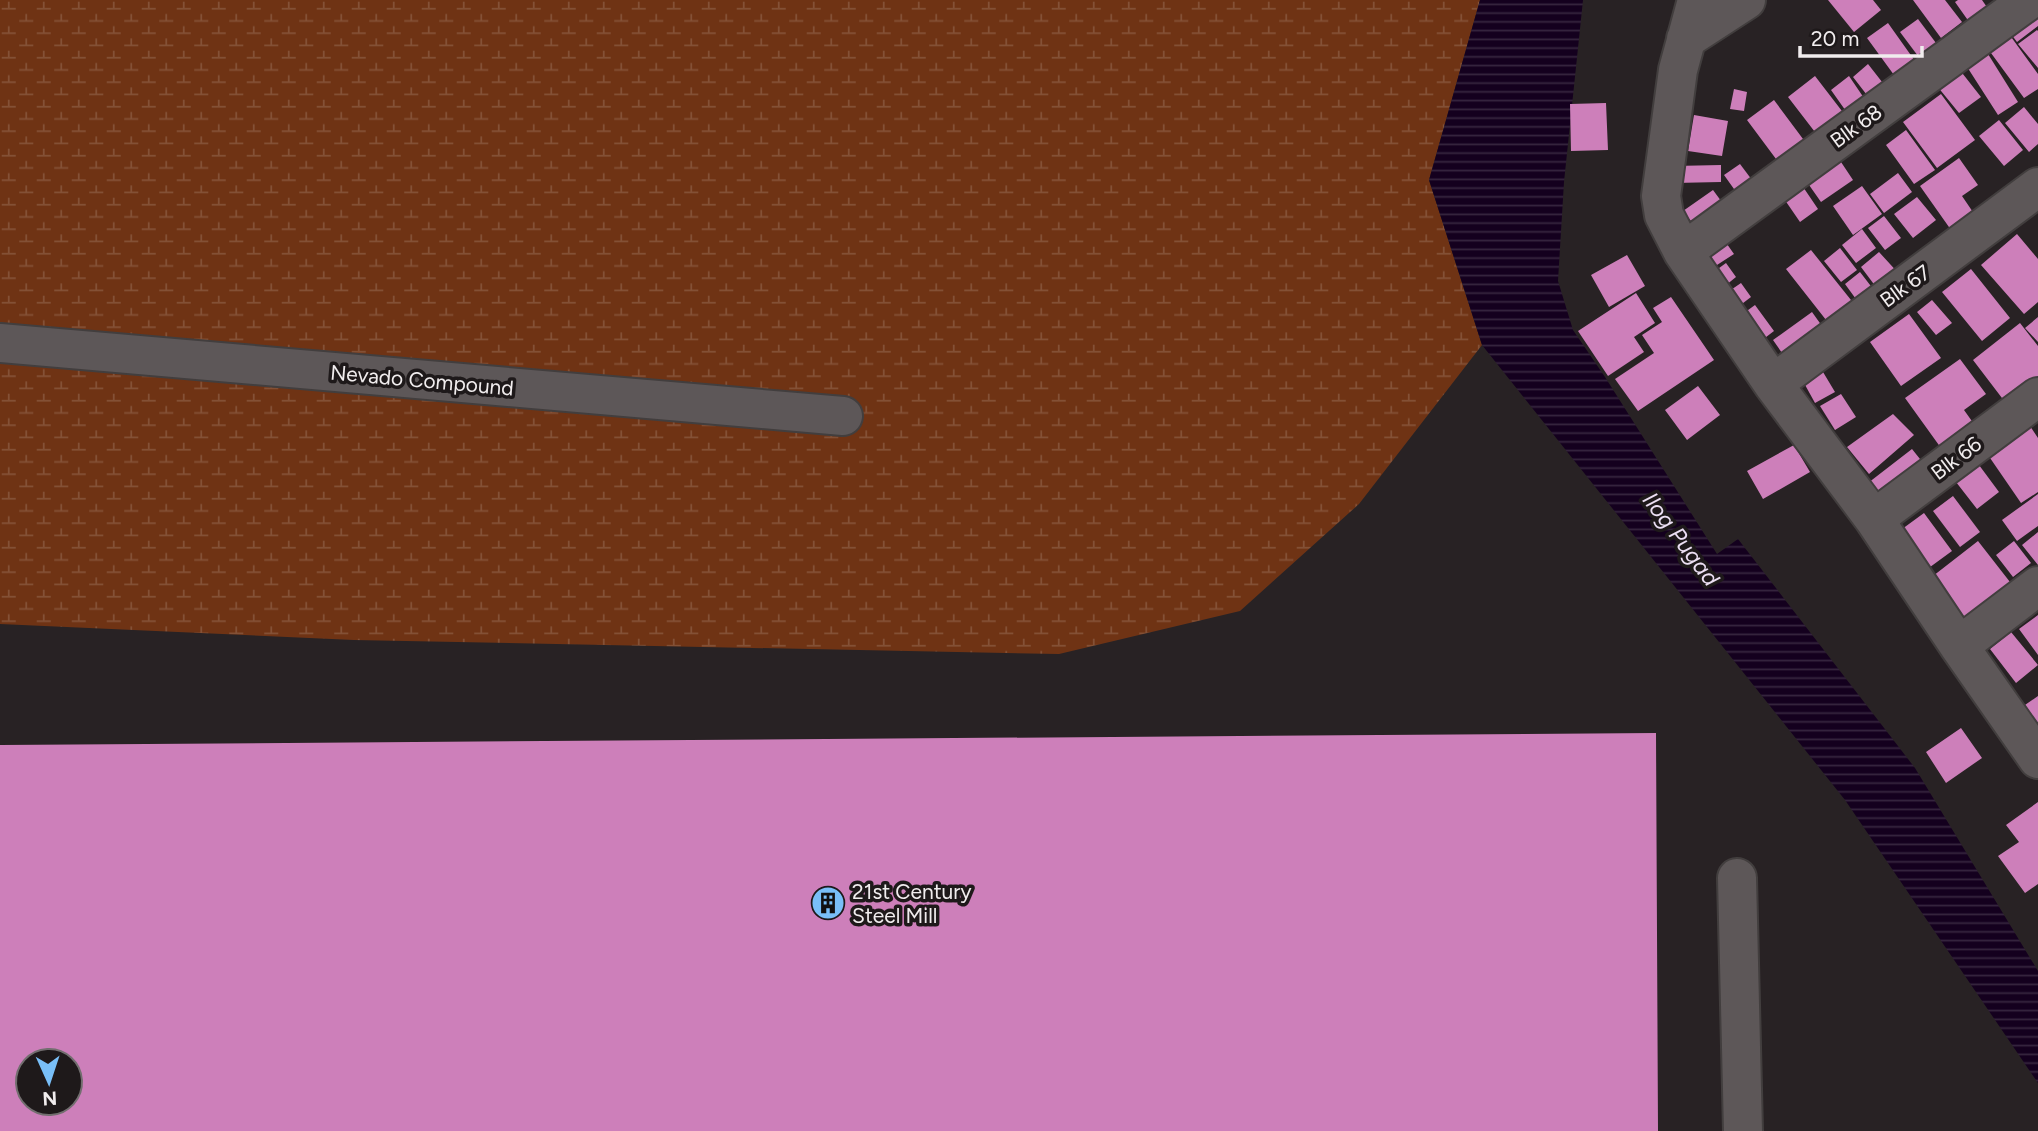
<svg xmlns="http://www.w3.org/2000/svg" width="2038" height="1131" font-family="Figtree,sans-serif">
	<defs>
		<pattern id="wetland-marsh" width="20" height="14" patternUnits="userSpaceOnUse" patternTransform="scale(1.75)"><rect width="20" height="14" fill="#6f3314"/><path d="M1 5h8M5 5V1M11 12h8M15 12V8" fill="none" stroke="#845136"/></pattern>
		<pattern id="water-rules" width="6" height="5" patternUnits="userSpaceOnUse" patternTransform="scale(1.75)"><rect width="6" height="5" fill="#14001e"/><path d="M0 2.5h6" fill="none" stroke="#37263f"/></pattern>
	</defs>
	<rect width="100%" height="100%" fill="#282224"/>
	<path fill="url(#wetland-marsh)" d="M0 0H1480L1429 180 1482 345 1359 504 1240 611 1059 654 354 640 0 624Z"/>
	<path fill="url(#water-rules)" d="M1480 0H1583L1564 182 1558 281 1573 330 1605 377 1717 554 1738 539 1915 768 2038 971V1083L1845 800 1482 345 1429 180Z"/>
	<path fill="#cd7fba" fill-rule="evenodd" d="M1828 0H1873L1881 10 1854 32Z
		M1913 0H1945L1962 22 1941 38Z
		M1958 0H1982L1991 13 1972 26 1955 2Z
		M2038 2V26L2017 42 2005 26Z
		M1918 19 1936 43 1918 56 1900 32Z
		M1888 23 1915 61 1894 75 1867 38Z
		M2001 23 2038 74V89L2024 98 1980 38Z
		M2037 30 2038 31V68L2018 44Z
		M1983 46 2018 102 1998 115 1962 59Z
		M1868 64 1886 87 1870 99 1853 77Z
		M1959 69 1981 97 1959 113 1937 86Z
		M1815 76 1845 115 1818 136 1788 97Z
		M1849 76 1866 101 1848 114 1831 90Z
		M1734 89 1747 92 1744 111 1730 109Z
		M1941 94 1975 140 1937 168 1903 122Z
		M1774 100 1806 143 1779 163 1747 120Z
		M1606 103 1608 150 1571 151 1570 104Z
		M2024 107 2038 124V144L2029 152 2005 123Z
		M1694 115 1728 121 1722 156 1688 151Z
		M1999 120 2023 150 2004 166 1979 136Z
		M1906 130 1935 170 1914 184 1886 145Z
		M1835 153 1853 180 1821 202 1802 175Z
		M1959 158 1978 185 1962 196 1979 221 1956 237 1920 186Z
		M1740 164 1755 184 1739 196 1724 175Z
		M1721 165V182L1674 183V166Z
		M1898 173 1912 192 1884 213 1870 194Z
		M1797 178 1818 209 1800 222 1778 190Z
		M1862 186 1882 214 1853 235 1833 206Z
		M1713 190 1727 209 1698 230 1683 211Z
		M1917 197 1936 220 1913 238 1894 214Z
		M1884 216 1901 238 1885 250 1868 228Z
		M1862 229 1876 248 1856 263 1842 245Z
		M2017 234 2038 259V302L2024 314 1981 265Z
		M1722 237 1734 254 1703 274 1692 257Z
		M1840 248 1857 270 1841 282 1824 261Z
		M1811 250 1855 305 1830 325 1786 269Z
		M1879 252 1901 276 1879 291 1861 267Z
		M1627 255 1645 286 1609 307 1591 275Z
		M1726 263 1736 277 1715 294 1704 279Z
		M1971 269 2010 318 1982 341 1942 292Z
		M1860 272 1877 294 1861 306 1845 284Z
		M1741 283 1751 297 1730 313 1719 298Z
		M1636 293 1655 323 1634 337 1644 352 1608 376 1578 331Z
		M1671 297 1714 360 1638 411 1615 379 1654 353 1642 335 1662 322 1653 308Z
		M1932 300 1952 323 1936 335 1917 312Z
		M1755 305 1774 331 1753 347 1733 321Z
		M1812 312 1822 326 1782 353 1773 340Z
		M1909 314 1941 358 1901 386 1870 342Z
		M2038 317V342L2025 328Z
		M2020 323 2038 346V376L2005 402 1973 360Z
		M1960 359 1986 394 1964 410 1974 424 1941 448 1905 398Z
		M1823 372 1835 392 1815 403 1804 383Z
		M1698 386 1720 415 1687 440 1665 410Z
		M1841 394 1856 417 1835 430 1820 406Z
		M1893 414 1914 435 1869 474 1847 447Z
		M2030 426 2038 438V492L2021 503 1988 455Z
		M1794 445 1810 472 1763 499 1747 471Z
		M1912 449 1924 464 1880 497 1868 483Z
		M1979 465 1999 492 1977 509 1956 482Z
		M2038 494V526L2017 541 2002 520Z
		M1953 496 1980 532 1960 547 1933 511Z
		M1924 513 1952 551 1926 570 1898 532Z
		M2038 532V565L2022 545Z
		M1978 541 2017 591 1964 634 1924 583Z
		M2014 541 2031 563 2013 577 1996 555Z
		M2038 615V655L2019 629Z
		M2011 632 2038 665 2016 683 1990 649Z
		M2038 696V731L2022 707Z
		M1961 728 1982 758 1946 783 1926 752Z
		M1656 733 1658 1131H0V745ZM28 1061H70V1103H28Z
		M2038 802V884L2025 893 1998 856 2019 842 2006 825Z"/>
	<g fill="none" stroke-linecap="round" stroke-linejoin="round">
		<defs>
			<path id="minor" d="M1697 0 1678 70 1661 196 1664 215 1683 252 1773 384 1874 519 1959 646 2038 759
				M1686 39 1746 0
				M1683 252 2029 0
				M0 343 843 416
				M1773 384 2038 187
				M1874 519 2038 397
				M1959 646 2038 586
				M1737 878 1743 1131"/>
		</defs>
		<use href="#minor" stroke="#423e3e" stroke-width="42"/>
		<use href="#minor" stroke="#5d5758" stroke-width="38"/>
	</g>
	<defs>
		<symbol id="building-disc" viewBox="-11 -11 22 22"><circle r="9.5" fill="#79bff8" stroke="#1e191a"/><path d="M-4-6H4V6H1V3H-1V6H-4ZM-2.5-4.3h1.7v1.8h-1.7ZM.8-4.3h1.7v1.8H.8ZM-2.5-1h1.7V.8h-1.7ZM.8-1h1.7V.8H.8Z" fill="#111"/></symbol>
	</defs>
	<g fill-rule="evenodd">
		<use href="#building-disc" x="809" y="884" width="38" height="38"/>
	</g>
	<g text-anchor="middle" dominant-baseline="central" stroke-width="7" stroke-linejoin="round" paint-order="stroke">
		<g font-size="21" fill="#f1edee" stroke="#1e191a">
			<text transform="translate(1856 126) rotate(-36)">Blk 68</text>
			<text transform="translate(1905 286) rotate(-36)">Blk 67</text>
			<text transform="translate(422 380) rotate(5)">Nevado Compound</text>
			<text transform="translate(1956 458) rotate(-37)">Blk 66</text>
		</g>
		<g font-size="21" fill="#f1edee" stroke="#1e191a" text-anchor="start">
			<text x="852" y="891">21st Century<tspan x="852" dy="24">Steel Mill</tspan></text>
		</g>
		<g font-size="23" font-style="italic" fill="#ecdff3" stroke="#1e191a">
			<text transform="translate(1681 539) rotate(53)">Ilog Pugad</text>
		</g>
	</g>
	<g transform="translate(49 1082) rotate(177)"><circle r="33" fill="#1e191a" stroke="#726e6f" stroke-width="2"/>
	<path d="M0-5L12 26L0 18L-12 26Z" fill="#79bff8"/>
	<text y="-10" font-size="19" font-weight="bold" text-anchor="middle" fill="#f1edee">N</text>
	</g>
	<path d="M1800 46v10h122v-10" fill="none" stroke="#f1edee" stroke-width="3.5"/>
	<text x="1811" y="46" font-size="21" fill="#f1edee" stroke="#1e191a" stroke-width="5" paint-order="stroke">20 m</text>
</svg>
